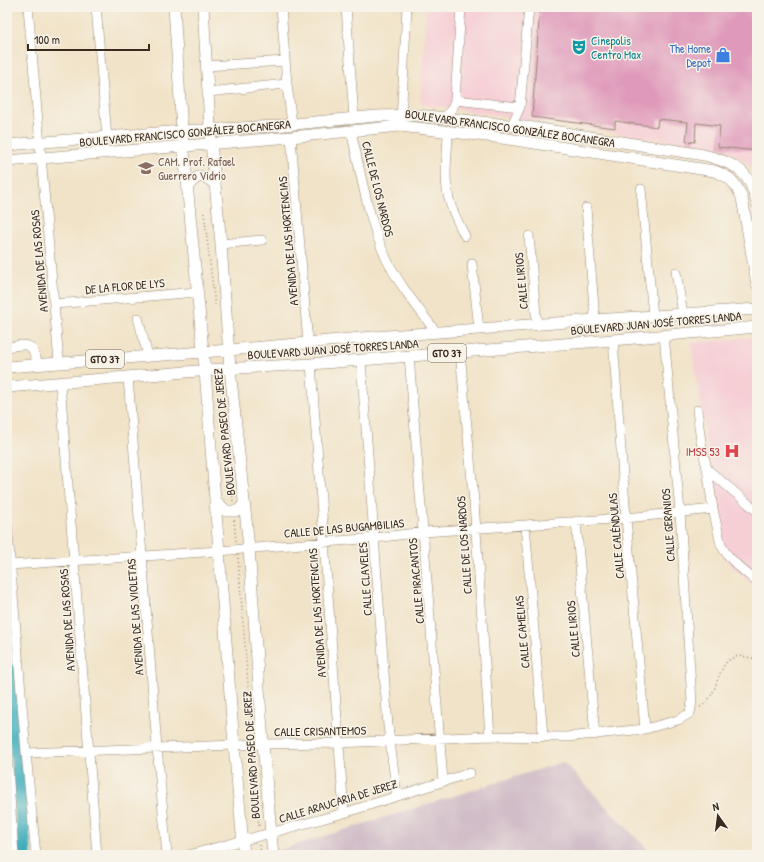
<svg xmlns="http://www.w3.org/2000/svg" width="764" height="862" font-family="'Patrick Hand',sans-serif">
	<rect width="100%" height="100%" fill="#f7f3e8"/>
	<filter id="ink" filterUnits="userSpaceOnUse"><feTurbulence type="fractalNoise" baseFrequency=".025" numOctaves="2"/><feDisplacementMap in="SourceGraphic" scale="8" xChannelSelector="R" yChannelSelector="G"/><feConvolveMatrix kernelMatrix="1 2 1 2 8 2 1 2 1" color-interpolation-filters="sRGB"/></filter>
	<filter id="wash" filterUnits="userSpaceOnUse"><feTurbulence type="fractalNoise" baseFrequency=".012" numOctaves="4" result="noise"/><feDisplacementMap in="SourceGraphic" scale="16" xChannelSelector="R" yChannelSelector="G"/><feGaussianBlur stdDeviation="0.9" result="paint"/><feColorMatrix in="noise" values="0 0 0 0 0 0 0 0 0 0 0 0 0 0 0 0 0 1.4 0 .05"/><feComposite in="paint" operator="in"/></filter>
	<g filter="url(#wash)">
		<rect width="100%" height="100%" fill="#f1e3c8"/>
		<path fill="#f6cfd5" d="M426 7H757V174L753 168 735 154 703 146 420 104Z
			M757 337V589L724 559 691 343Z"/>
		<path fill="#d1bdc8" d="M563 762 653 855H264Z"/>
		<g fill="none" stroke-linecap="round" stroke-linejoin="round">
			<path stroke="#3eadbc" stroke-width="14" d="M7 632 25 855"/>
		</g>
		<g id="blocks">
			<path fill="#df99ba" d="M540 7H757V151L718 147 720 126 696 123 695 142 686 141 688 122 658 119 657 127 615 121V128L532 117Z"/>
		</g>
	</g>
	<g filter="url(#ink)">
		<use href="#blocks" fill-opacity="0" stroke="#968673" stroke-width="1"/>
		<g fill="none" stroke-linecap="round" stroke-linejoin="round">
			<defs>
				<path id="minor" d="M28 7 59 362
					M96 7 107 138
					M281 7 287 84 292 124
					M346 7 354 118
					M207 66 285 61
					M208 92 287 84
					M455 100 520 107
					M445 117 453 107 455 100 461 7
					M401 121 407 7
					M512 125 520 107 529 7
					M351 131C361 174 368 219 386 258 399 285 419 309 436 332
					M448 131C448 153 443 177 449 199 452 212 459 224 465 236
					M291 137 308 344
					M641 189 653 316
					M586 208 595 320
					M529 236 537 325
					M221 244 262 240
					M472 264 479 329
					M676 272 683 314
					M55 304 197 292
					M138 318 148 356
					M613 340 626 518 645 729
					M7 347C29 344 31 341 38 364
					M460 352 474 502 490 736
					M409 356 443 781
					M361 360 388 726 397 796
					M311 364 344 813
					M128 377 157 747 167 855
					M60 383 97 855
					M697 410 701 442 707 469 757 511
					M707 469 713 509
					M576 521 595 735
					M7 522 26 753 36 855
					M525 525 543 736
					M10 565 219 551 374 538 424 532 626 518 713 509 721 545C729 560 744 571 757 582
					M7 752 14 855
					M26 753 263 744 339 743 490 736 566 737 645 729 678 720 690 713 692 702 680 512 664 335
					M189 855 344 813 470 773"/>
				<path id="major" d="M174 7 182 131 205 371 234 745 244 855
					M203 7 211 143 221 244 230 369 249 548 263 744 273 855
					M7 145 182 131 275 126 376 116 418 115 534 128 704 155C733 162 751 171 757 203
					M7 161 291 137 400 126 495 137 714 171C731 177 735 182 742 198L757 284
					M187 188C197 174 202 173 215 184
					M7 367 229 350 361 338 595 320 757 309
					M7 387 222 369 311 364 613 340 757 327
					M215 500 226 511H238L244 504"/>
			</defs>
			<use href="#minor" stroke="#968673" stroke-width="10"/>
			<use href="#major" stroke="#968673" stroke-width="12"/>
			<path stroke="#968673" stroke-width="1.5" stroke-dasharray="1 3" stroke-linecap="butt" d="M646 7 650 12
				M204 213 215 305
				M230 464 233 502
				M234 520 236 542
				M238 558 252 735
				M700 707C721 695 714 664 735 657 742 655 750 658 757 659
				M253 753 259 827
				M260 845 261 855"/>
			<use href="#minor" stroke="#fff" stroke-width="9"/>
			<use href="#major" stroke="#fff" stroke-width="11"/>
		</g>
	</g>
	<defs>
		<symbol id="theatre-bare" viewBox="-9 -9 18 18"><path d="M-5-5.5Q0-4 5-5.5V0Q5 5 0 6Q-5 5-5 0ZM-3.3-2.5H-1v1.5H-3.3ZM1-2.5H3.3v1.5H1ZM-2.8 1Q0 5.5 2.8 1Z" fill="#0f9aa8" stroke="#f7f3e8" stroke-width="2.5" paint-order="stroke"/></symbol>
		<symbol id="shop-bare" viewBox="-9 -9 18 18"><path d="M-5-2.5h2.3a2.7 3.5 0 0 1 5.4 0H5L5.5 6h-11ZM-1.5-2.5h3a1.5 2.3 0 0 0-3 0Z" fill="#3f7fe0" stroke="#f7f3e8" stroke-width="2.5" paint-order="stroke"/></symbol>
		<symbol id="school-bare" viewBox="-9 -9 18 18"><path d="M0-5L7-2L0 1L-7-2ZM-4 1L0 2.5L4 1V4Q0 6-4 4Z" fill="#8d6e63" stroke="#f7f3e8" stroke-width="2.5" paint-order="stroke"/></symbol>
		<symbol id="hospital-bare" viewBox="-9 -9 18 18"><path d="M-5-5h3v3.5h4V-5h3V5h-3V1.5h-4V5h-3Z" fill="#e0444e" stroke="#f7f3e8" stroke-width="2.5" paint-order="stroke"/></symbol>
	</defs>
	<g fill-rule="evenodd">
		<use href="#theatre-bare" x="568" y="36" width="22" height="22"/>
		<use href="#shop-bare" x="712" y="44" width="22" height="22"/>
		<use href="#school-bare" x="135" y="157" width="22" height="22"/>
		<use href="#hospital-bare" x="721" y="440" width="22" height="22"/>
	</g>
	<g text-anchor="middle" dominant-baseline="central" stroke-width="3" stroke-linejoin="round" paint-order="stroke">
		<g fill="#f7f3e8" stroke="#73665b" stroke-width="1">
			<rect x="428" y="344" width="38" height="18" rx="3"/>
			<rect x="86" y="350" width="38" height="18" rx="3"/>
		</g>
		<g font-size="11" font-weight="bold" fill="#3b2a1e">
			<text x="447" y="353">GTO 37</text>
			<text x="105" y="359">GTO 37</text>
		</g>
		<g font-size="12" fill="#0d838f" stroke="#f7f3e8" text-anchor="start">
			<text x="591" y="40">Cinepolis<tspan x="591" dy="14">Centro Max</tspan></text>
		</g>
		<g font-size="12" fill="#366cbe" stroke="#f7f3e8" text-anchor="end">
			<text x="711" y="48">The Home<tspan x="711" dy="14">Depot</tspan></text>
		</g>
		<g font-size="12" fill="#3b2a1e" stroke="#f7f3e8">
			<text transform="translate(510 128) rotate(8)">BOULEVARD FRANCISCO GONZÁLEZ BOCANEGRA</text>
			<text transform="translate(185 133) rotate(-5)">BOULEVARD FRANCISCO GONZÁLEZ BOCANEGRA</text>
			<text transform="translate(378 189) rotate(76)">CALLE DE LOS NARDOS</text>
			<text transform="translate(288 241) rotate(-95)">AVENIDA DE LAS HORTENCIAS</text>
			<text transform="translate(39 261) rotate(-95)">AVENIDA DE LAS ROSAS</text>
			<text transform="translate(521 281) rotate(-95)">CALLE LIRIOS</text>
			<text transform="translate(125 286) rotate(-5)">DE LA FLOR DE LYS</text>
			<text transform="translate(656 323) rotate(-5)">BOULEVARD JUAN JOSÉ TORRES LANDA</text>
			<text transform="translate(333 349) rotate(-4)">BOULEVARD JUAN JOSÉ TORRES LANDA</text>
			<text transform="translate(224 432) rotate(-96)">BOULEVARD PASEO DE JEREZ</text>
			<text transform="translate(668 525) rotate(-94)">CALLE GERANIOS</text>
			<text transform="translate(344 528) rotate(-5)">CALLE DE LAS BUGAMBILIAS</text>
			<text transform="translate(616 536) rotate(-95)">CALLE CALÉNDULAS</text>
			<text transform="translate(464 545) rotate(-94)">CALLE DE LOS NARDOS</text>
			<text transform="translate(365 579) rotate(-94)">CALLE CLAVELES</text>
			<text transform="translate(416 581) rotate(-95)">CALLE PIRACANTOS</text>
			<text transform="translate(317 613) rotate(-94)">AVENIDA DE LAS HORTENCIAS</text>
			<text transform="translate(135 617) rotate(-94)">AVENIDA DE LAS VIOLETAS</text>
			<text transform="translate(67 620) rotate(-94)">AVENIDA DE LAS ROSAS</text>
			<text transform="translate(573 629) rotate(-95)">CALLE LIRIOS</text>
			<text transform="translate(522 632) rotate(-95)">CALLE CAMELIAS</text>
			<text transform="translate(320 731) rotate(-1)">CALLE CRISANTEMOS</text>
			<text transform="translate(251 755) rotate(-94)">BOULEVARD PASEO DE JEREZ</text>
			<text transform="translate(338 801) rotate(-17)">CALLE ARAUCARIA DE JEREZ</text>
		</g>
		<g font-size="12" fill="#785e54" stroke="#f7f3e8" text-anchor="start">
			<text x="158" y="161">CAM. Prof. Rafael<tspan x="158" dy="14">Guerrero Vidrio</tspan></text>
		</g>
		<g font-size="12" fill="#be3a42" stroke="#f7f3e8" text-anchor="end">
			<text x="720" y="451">IMSS 53</text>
		</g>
	</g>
	<rect width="764" height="862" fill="none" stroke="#f7f3e8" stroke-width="24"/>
	<g transform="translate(718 816) rotate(346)" stroke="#f7f3e8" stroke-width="3" paint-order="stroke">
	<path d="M0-3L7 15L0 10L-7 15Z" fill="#3b2a1e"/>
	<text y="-6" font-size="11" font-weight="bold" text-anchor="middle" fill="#3b2a1e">N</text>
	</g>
	<path d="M28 44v6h121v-6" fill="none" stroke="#3b2a1e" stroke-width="2"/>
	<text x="34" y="44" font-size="12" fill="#3b2a1e" stroke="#f7f3e8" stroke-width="3" paint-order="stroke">100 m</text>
</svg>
